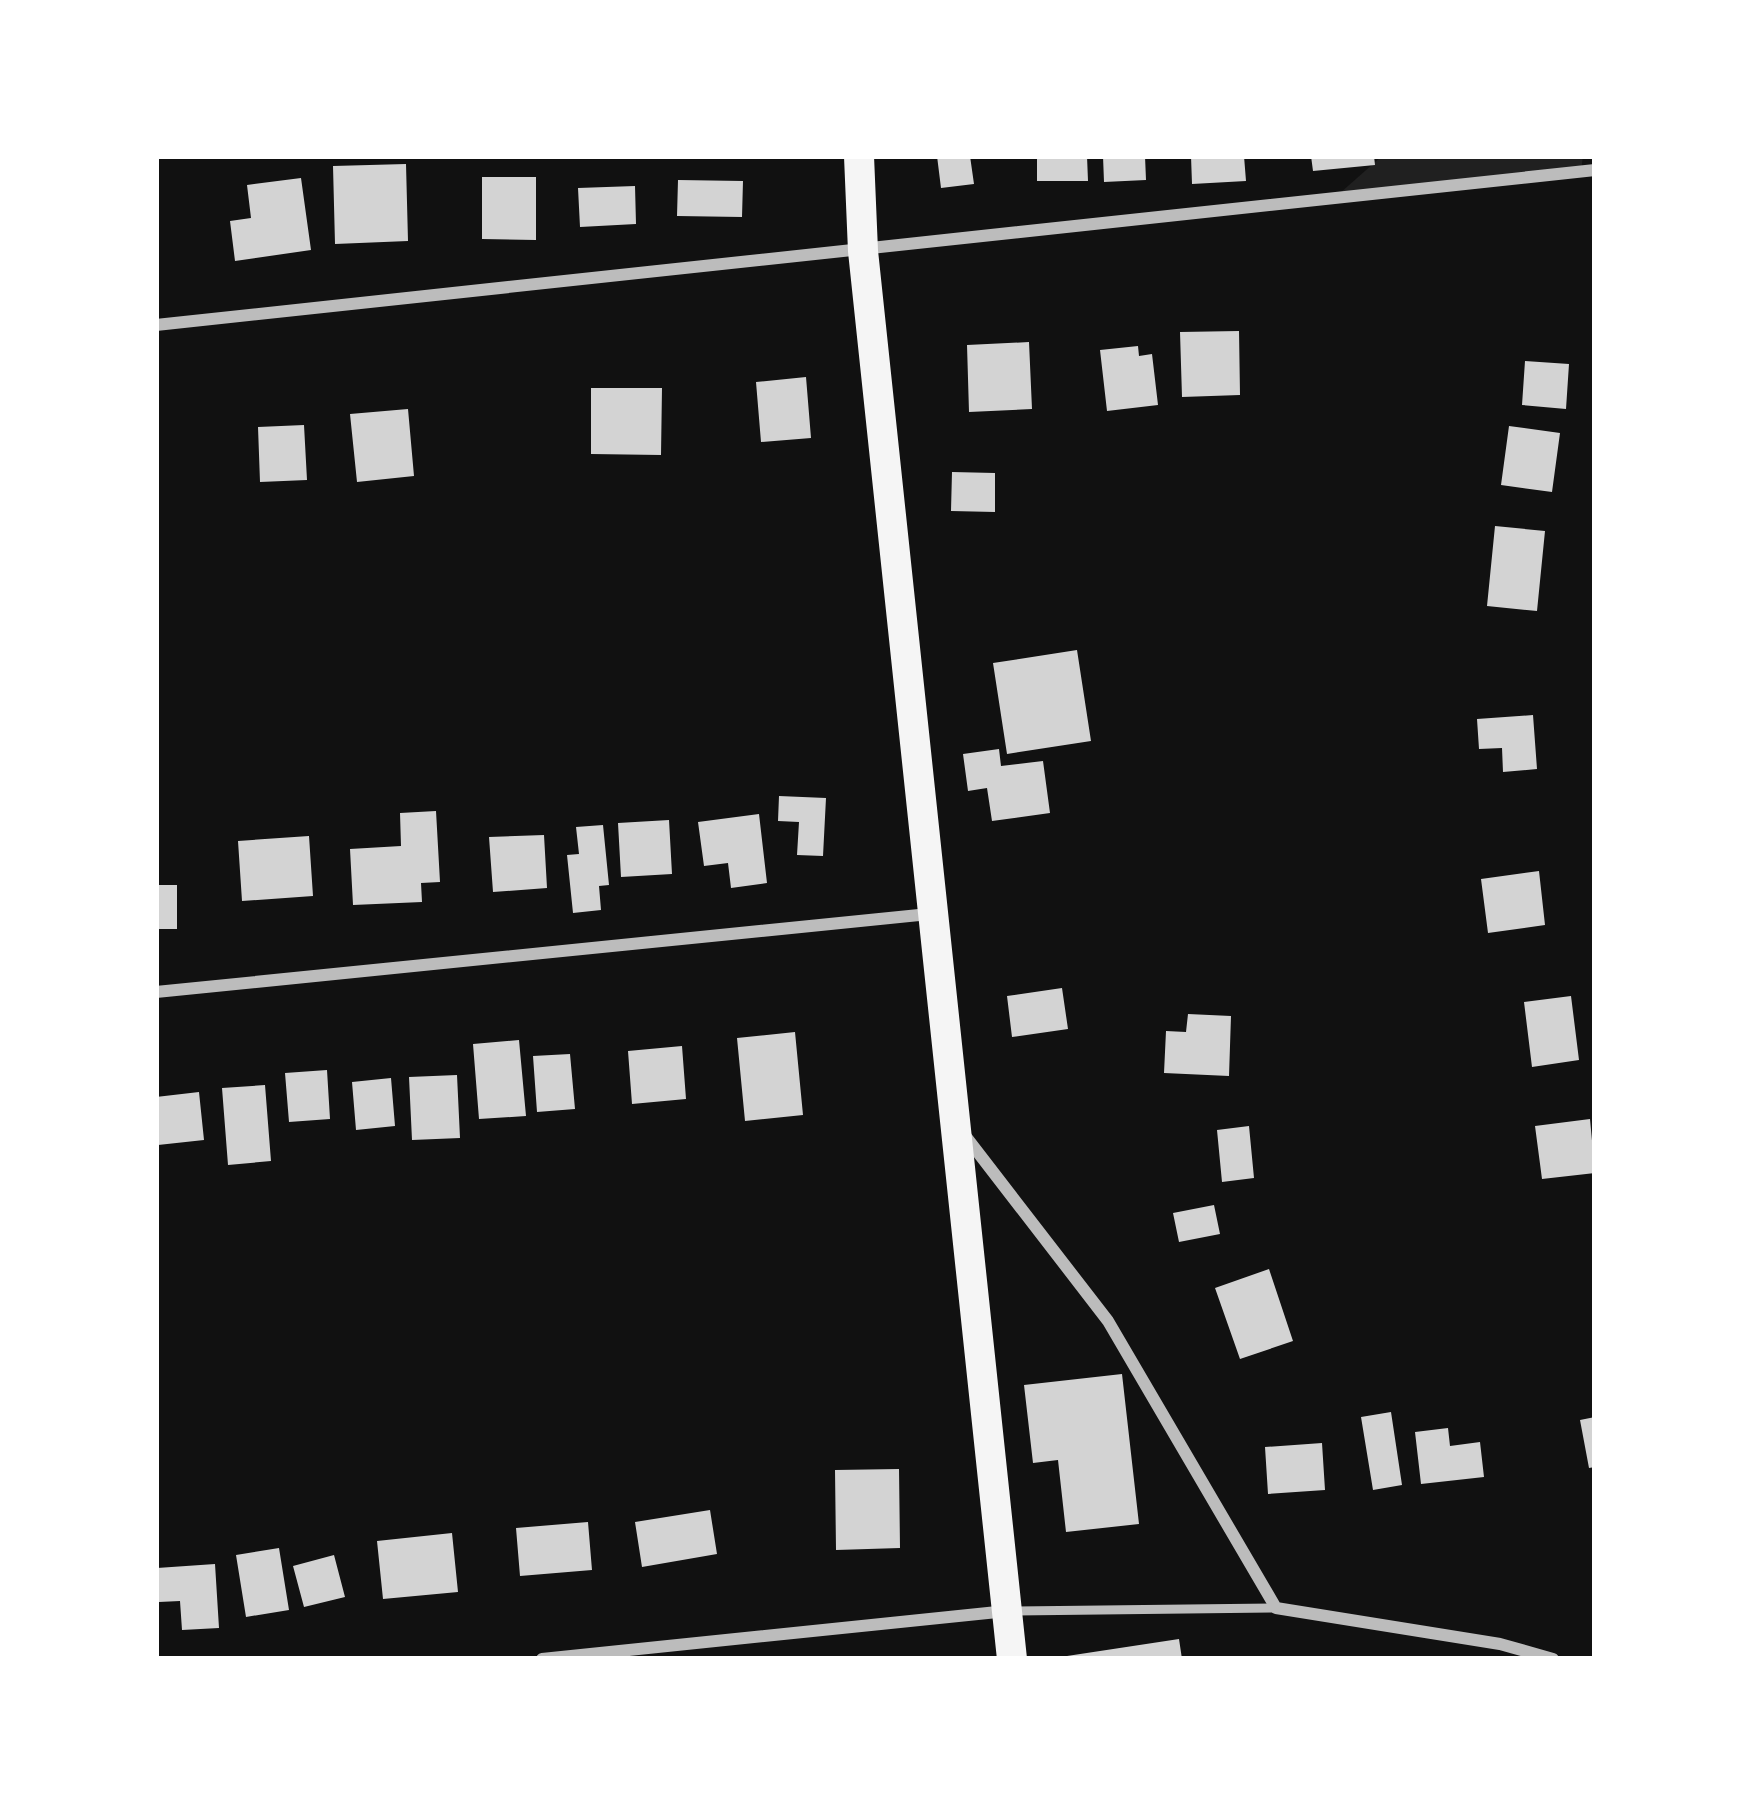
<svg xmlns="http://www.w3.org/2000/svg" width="1751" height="1815" font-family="Raleway,sans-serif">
	<rect width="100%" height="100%" fill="#111"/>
	<path fill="#202020" d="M1382 156H1583L1581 171 1331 201Z"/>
	<path fill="#d3d3d3" d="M937 156H970L974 184 941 188Z
		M1037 156H1087L1088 181H1037Z
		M1103 156H1145L1146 180 1104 182Z
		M1191 156H1244L1246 181 1192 184Z
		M1311 156H1374L1375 165 1313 171Z
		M406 164 408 241 335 244 333 166Z
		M482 177H536V240L482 239Z
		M301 178 311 250 235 261 230 221 251 218 247 185Z
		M678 180 743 181 742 217 677 216Z
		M635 186 636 224 580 227 578 188Z
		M1239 331 1240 395 1182 397 1180 332Z
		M1029 342 1032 409 969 412 967 345Z
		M1138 346 1139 356 1152 354 1158 405 1107 411 1100 350Z
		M1525 361 1569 364 1566 409 1522 405Z
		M806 377 811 438 761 442 756 382Z
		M591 388H662L661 455 591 454Z
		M408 409 414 476 357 482 350 414Z
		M304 425 307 480 260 482 258 427Z
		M1509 426 1560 433 1552 492 1501 485Z
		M952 472 995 473V512L951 511Z
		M1495 526 1545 531 1537 611 1487 606Z
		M1077 650 1091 741 1007 754 993 663Z
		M1533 715 1537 769 1503 772 1502 748 1479 749 1477 719Z
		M999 749 1001 766 1043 761 1050 813 992 821 987 788 968 791 963 754Z
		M779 796 826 798 823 856 797 855 799 822 778 821Z
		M436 811 440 882 421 883 422 902 353 905 350 849 401 846 400 813Z
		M759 814 767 883 731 888 728 863 704 866 698 822Z
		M669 820 672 874 621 877 618 823Z
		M603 825 609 885 599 886 601 910 573 913 567 855 579 854 576 827Z
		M544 835 547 888 493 892 489 837Z
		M309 836 313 896 242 901 238 841Z
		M1539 871 1545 925 1488 933 1481 879Z
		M156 885H177V929H156Z
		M1062 988 1068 1029 1012 1037 1007 996Z
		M1571 996 1579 1060 1532 1067 1524 1002Z
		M1188 1014 1231 1016 1229 1076 1164 1073 1166 1031 1186 1032Z
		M795 1032 803 1115 745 1121 737 1038Z
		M519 1040 526 1116 479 1119 473 1044Z
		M682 1046 686 1099 632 1104 628 1051Z
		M570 1054 575 1109 537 1112 533 1056Z
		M327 1070 330 1119 289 1122 285 1073Z
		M457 1075 460 1138 412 1140 409 1077Z
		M391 1078 395 1126 356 1130 352 1082Z
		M265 1085 271 1161 228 1165 222 1088Z
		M199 1092 204 1140 158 1145 156 1097Z
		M1590 1119 1595 1173 1542 1179 1535 1126Z
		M1249 1126 1254 1178 1222 1182 1217 1130Z
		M1214 1205 1220 1234 1179 1242 1173 1213Z
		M1269 1269 1293 1341 1240 1359 1215 1288Z
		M1122 1374 1139 1524 1066 1532 1058 1460 1033 1463 1024 1385Z
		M1391 1412 1402 1485 1373 1490 1361 1417Z
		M1595 1417V1467L1589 1468 1580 1420Z
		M1448 1428 1450 1446 1480 1442 1484 1477 1421 1484 1415 1432Z
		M1322 1443 1325 1490 1268 1494 1265 1447Z
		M899 1469 900 1548 836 1550 835 1470Z
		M710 1510 717 1554 642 1567 635 1522Z
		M588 1522 592 1570 520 1576 516 1528Z
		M452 1533 458 1592 383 1599 377 1541Z
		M279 1548 289 1610 246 1617 236 1555Z
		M334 1555 345 1597 304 1607 293 1566Z
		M215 1564 219 1628 182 1630 180 1601 159 1602 157 1568Z
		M1179 1639 1182 1659H1067V1656Z"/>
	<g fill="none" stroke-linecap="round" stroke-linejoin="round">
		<path stroke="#bcbcbc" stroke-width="9" d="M1011 1611 1276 1608"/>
		<path stroke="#bcbcbc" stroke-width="12" d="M156 325 1595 170
			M156 992 929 914
			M963 1133 1108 1321 1276 1608 1500 1644 1553 1659
			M542 1659 1007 1611"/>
		<path stroke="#f5f5f5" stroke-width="30" d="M859 156 863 251 1012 1659"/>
	</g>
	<rect width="1751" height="1815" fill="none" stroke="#ffffff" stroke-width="318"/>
</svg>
